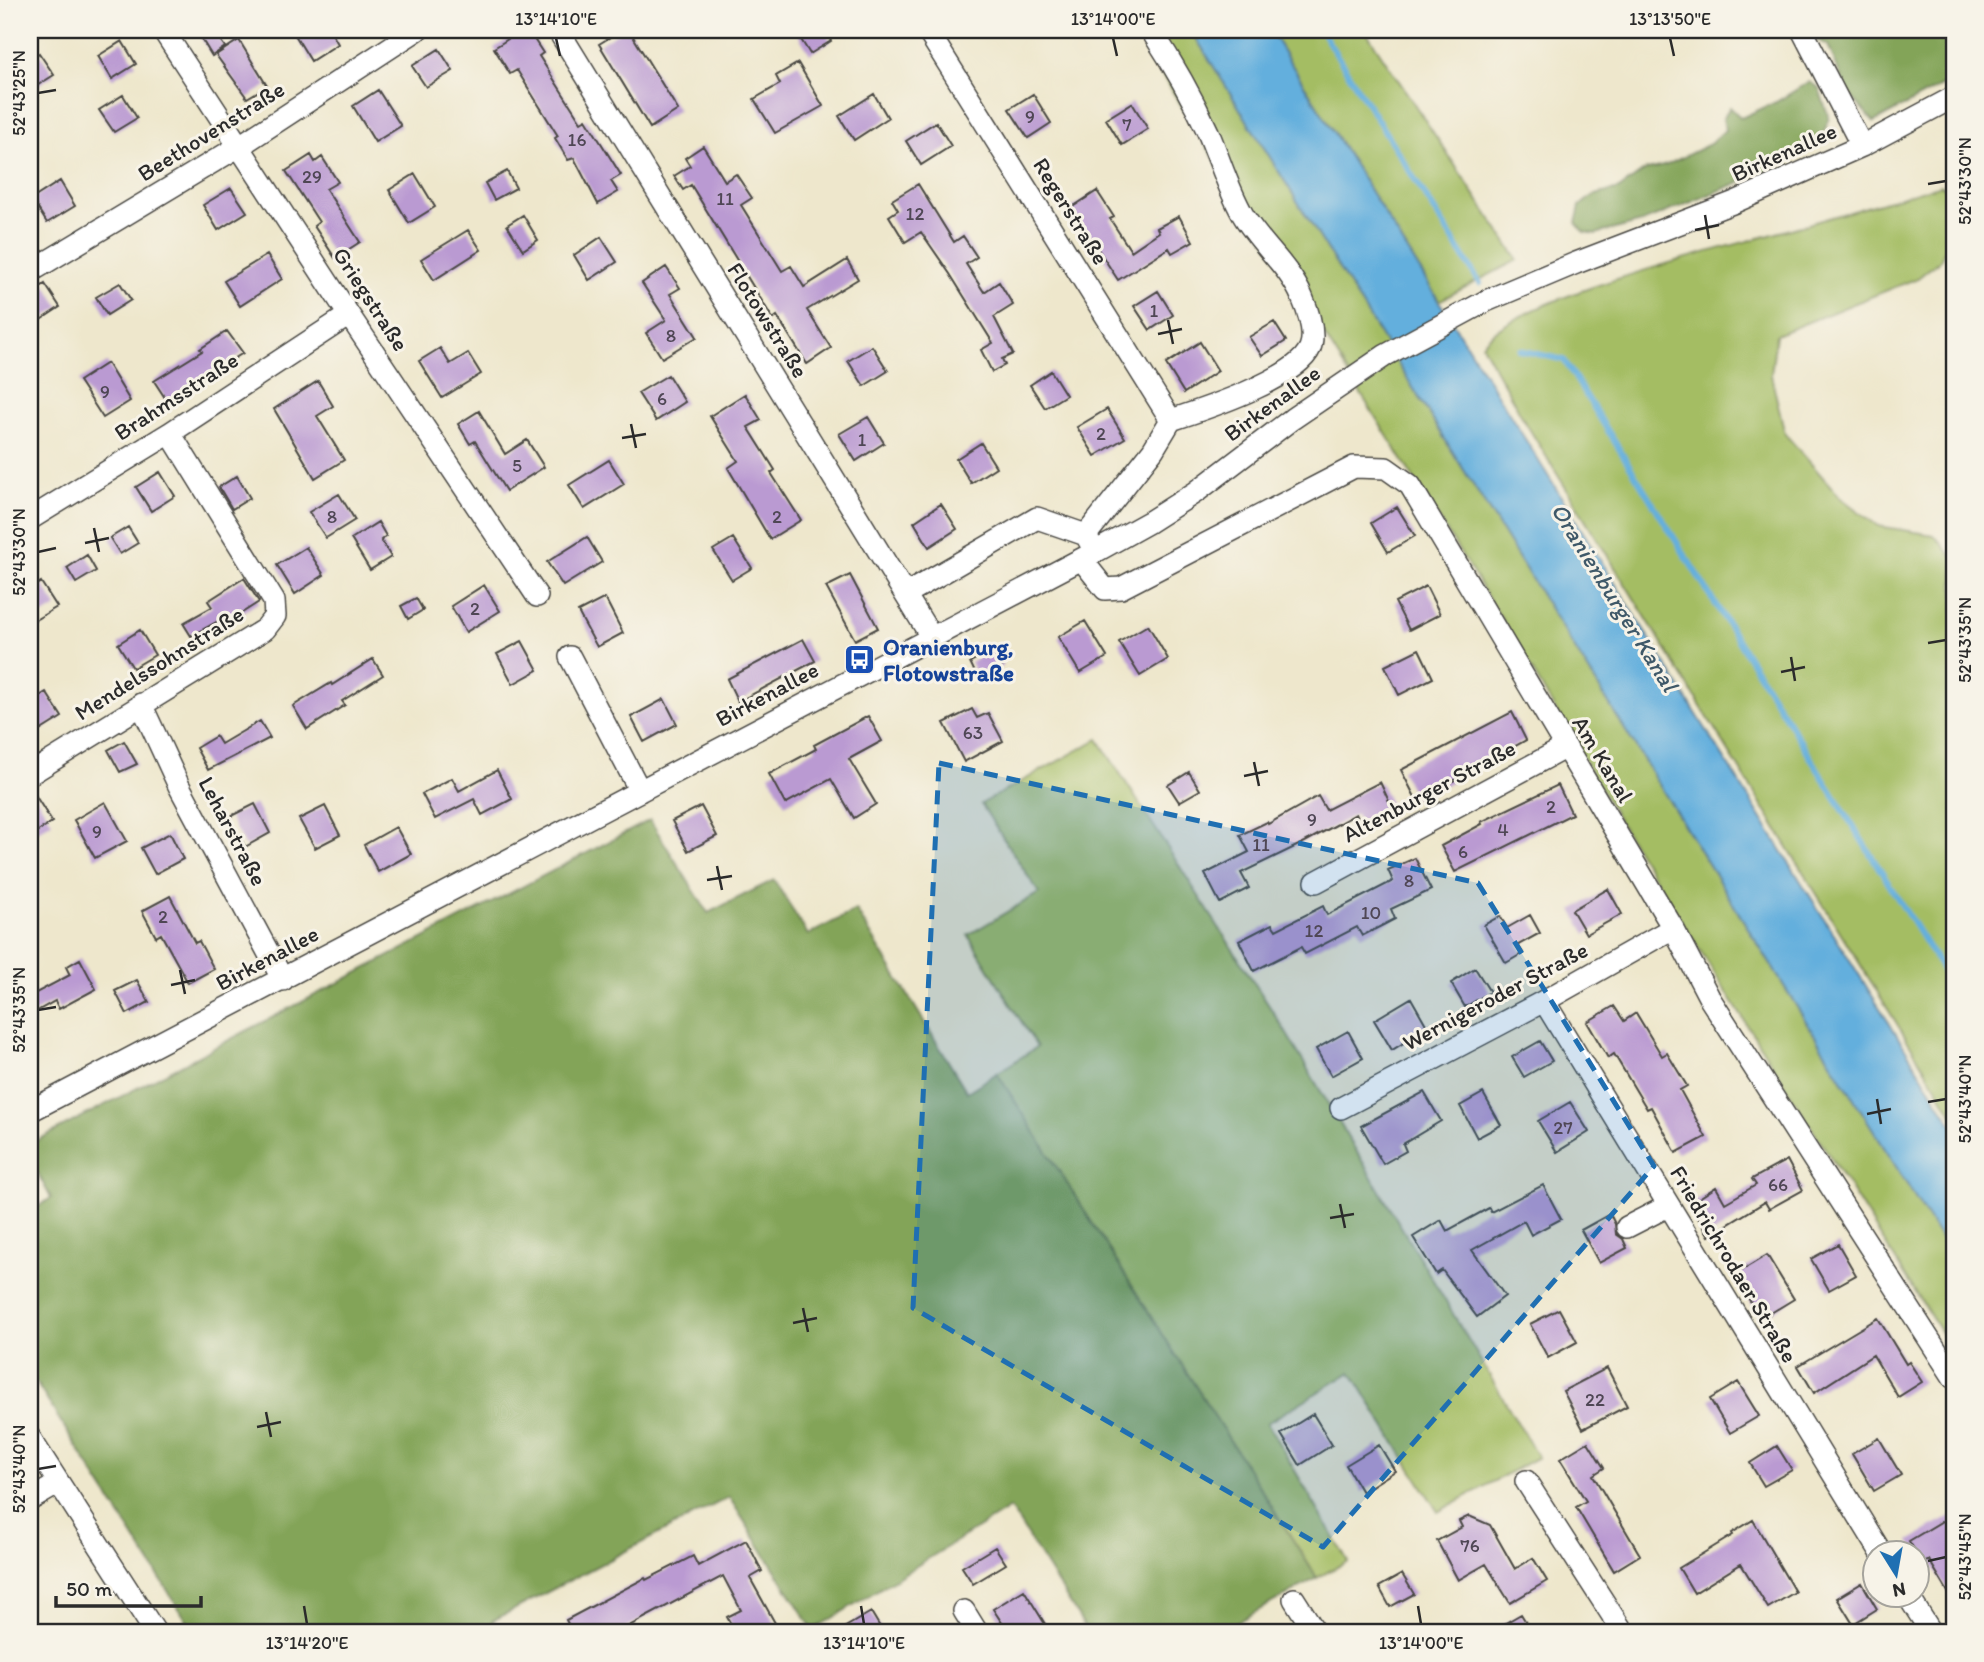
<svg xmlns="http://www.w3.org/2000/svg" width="1984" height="1662" font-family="Itim,sans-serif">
	<rect width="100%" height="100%" fill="#f7f3e8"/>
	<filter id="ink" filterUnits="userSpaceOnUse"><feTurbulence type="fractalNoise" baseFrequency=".0143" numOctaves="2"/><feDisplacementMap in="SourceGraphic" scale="14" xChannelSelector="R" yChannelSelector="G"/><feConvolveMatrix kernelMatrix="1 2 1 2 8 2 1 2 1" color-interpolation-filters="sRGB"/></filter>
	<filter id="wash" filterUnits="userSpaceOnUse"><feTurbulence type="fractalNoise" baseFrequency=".00686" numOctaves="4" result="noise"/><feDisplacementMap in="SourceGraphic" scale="28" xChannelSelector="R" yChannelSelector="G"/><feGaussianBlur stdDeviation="1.57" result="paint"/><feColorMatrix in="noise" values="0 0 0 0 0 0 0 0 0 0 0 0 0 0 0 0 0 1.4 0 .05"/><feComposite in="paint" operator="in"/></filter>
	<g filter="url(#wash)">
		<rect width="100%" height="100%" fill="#eee7cc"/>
		<path fill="#a4bd63" stroke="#687447" stroke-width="2" d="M1134 30H1191L1954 1260V1353L1626 833 1517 644Z
			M1270 30H1365L1518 260 1439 301Z
			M1941 185 1954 195V231L1940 260 1918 278 1776 335 1771 375 1785 434 1841 498 1878 526 1934 535 1954 558V1116L1525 422 1482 345C1508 301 1721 249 1777 233 1832 217 1887 201 1941 185Z
			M1098 739 1282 1026 1538 1457 1438 1512 1351 1372 1267 1423 1348 1561 1317 1578 997 1073 1037 1047 968 935 1039 893 981 804Z"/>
		<path fill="#83a459" stroke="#576842" stroke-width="2" d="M1796 30H1954V79L1874 122 1847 92 1828 45Z
			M1809 82 1819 88 1829 119 1819 144 1760 174 1642 222 1596 234 1584 232 1576 223 1580 206 1592 196 1619 189 1644 171 1667 165 1710 144 1725 130 1723 118 1730 107 1741 118 1776 102Z
			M650 820 708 913 774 880 808 935 856 910 967 1092 997 1073 1317 1578 1219 1632H1088L1010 1508 813 1630 729 1497 492 1621 498 1632H194L30 1373V1212L51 1198 30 1159V1144Z"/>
		<path fill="#64afdd" stroke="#486d84" stroke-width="2" d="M1191 30H1270L1954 1127V1260Z"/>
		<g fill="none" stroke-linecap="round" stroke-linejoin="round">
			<path stroke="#64afdd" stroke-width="6" d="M1321 30 1480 283
				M1520 350 1564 360 1954 989"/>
		</g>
		<g id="blocks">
			<path fill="#ba9ad2" d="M196 30H213L225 47 212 56Z
				M292 30H330L338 44 311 61Z
				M522 30H528L543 53 539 56 581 122 586 119 621 175 611 181 618 192 598 204 574 158 568 160 555 138 558 136 517 70 510 74 494 48Z
				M622 30H629L678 110 650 128 599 44Z
				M795 30H824L831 41 810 54Z
				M239 40 267 86 247 98 216 55Z
				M122 41 136 64 112 79 98 56Z
				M439 49 453 71 426 87 412 66Z
				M39 53 54 75 30 90V59Z
				M798 63 823 106 775 133 754 99 780 84 776 76Z
				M378 90 401 126 375 142 353 106Z
				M874 94 888 118 854 140 839 116Z
				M1033 94 1051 123 1028 138 1009 109Z
				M123 95 137 118 114 132 99 110Z
				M1132 103 1148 129 1122 145 1106 119Z
				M936 122 951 146 921 165 906 141Z
				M703 146 725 181 736 174 752 198 741 205 782 271 791 266 804 287 847 260 858 279 807 310 831 348 807 364 777 316 773 319 691 185 683 190 674 176 690 166 685 158Z
				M311 155 315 162 322 157 338 182 326 189 360 242 335 258 314 226 319 222 286 171Z
				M507 171 516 188 494 200 485 183Z
				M415 174 435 207 409 223 389 190Z
				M60 181 75 206 47 223 32 199Z
				M918 184 954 242 963 236 977 257 966 264 984 292 999 282 1013 305 994 317 1013 354 1002 359 1005 365 992 372 981 350 993 343 950 274 921 232 905 242 889 216 898 210 892 200Z
				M231 188 247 212 218 230 203 205Z
				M1097 191 1114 217 1110 219 1131 251 1159 232 1157 228 1179 216 1193 241 1172 253 1169 248 1118 280 1071 208Z
				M523 215 538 240 523 250 507 225Z
				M468 230 481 250 434 280 421 259Z
				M601 237 617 262 589 280 574 255Z
				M267 255 282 279 240 306 224 281Z
				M666 267 680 288 670 294 697 337 662 358 646 333 666 320 642 283Z
				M120 283 131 300 107 315 96 297Z
				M45 284 60 307 30 327V294Z
				M1158 291 1173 315 1150 330 1134 306Z
				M1274 322 1286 341 1262 356 1249 337Z
				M227 331 243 353 167 401 154 381 202 351 200 349Z
				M1200 342 1218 371 1184 393 1166 364Z
				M872 346 888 371 864 386 848 361Z
				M440 348 450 364 468 353 481 374 442 398 419 361Z
				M107 363 130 401 103 418 79 381Z
				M1051 371 1066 395 1045 408 1030 385Z
				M668 375 685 402 656 421 638 393Z
				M318 381 333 406 317 416 344 460 315 478 274 409Z
				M745 394 761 420 748 427 775 470 771 473 801 520 770 539 728 468 738 461 710 416Z
				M1107 409 1125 438 1095 456 1077 427Z
				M479 411 505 454 527 440 544 467 506 491 475 441 470 444 458 424Z
				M868 417 884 443 856 461 839 434Z
				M981 443 996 467 971 483 956 459Z
				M609 460 624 484 584 509 569 485Z
				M160 472 175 496 151 511 136 487Z
				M237 476 250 498 232 509 219 487Z
				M339 494 355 520 326 538 309 512Z
				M941 504 957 529 929 547 914 522Z
				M1397 507 1415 536 1388 552 1371 523Z
				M378 522 386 536 381 540 391 557 370 570 351 539Z
				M128 527 138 543 120 554 110 538Z
				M587 537 602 562 563 586 547 562Z
				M733 538 752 568 732 580 713 550Z
				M306 547 324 575 295 594 277 565Z
				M87 555 96 571 76 583 67 568Z
				M850 575 878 628 855 640 826 587Z
				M244 578 259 602 223 625 220 620 191 636 183 623 212 607 208 601Z
				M41 582 57 607 30 623V589Z
				M484 585 500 611 466 632 451 606Z
				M1426 586 1440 614 1409 630 1395 602Z
				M416 598 423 610 408 619 401 606Z
				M605 598 623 633 597 647 578 612Z
				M1085 621 1107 657 1080 673 1058 637Z
				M1148 625 1168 659 1140 676 1119 642Z
				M140 630 155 655 133 668 118 644Z
				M803 639 815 661 738 702 727 679Z
				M522 641 538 670 513 684 497 654Z
				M994 649 1003 666 978 679 970 662Z
				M1419 649 1433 678 1399 695 1385 666Z
				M373 659 383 675 342 701 345 705 307 729 293 706 331 683 332 685Z
				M46 692 62 717 30 737V702Z
				M664 699 677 724 644 742 631 717Z
				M972 709 977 718 988 713 1003 741 964 762 944 723Z
				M1512 712 1526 740 1417 801 1401 770Z
				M868 716 882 741 849 759 876 804 854 818 831 779 785 804 769 774 816 749 814 745Z
				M260 721 270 738 208 770 196 748 216 736 221 744Z
				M124 741 137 764 120 772 108 750Z
				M497 770 512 799 482 815 474 799 435 819 422 794 452 778 459 791Z
				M1189 772 1200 790 1179 802 1168 785Z
				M1380 782 1394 812 1363 828 1356 814 1305 842 1241 873 1249 888 1220 903 1205 874 1249 852 1240 835 1267 822 1268 824 1318 796 1326 810Z
				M1558 785 1572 814 1455 872 1441 846 1482 824 1481 822Z
				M30 787 52 822 30 836Z
				M105 802 127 841 95 858 74 820Z
				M255 804 270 833 245 847 229 817Z
				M325 806 340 835 315 848 299 819Z
				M701 806 717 836 688 851 672 821Z
				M396 827 411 854 378 872 364 845Z
				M170 833 183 859 155 874 141 848Z
				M1415 858 1431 890 1391 909 1395 919 1362 936 1357 927 1305 954 1301 947 1254 971 1239 941 1272 924 1276 930 1323 906 1327 915 1393 881 1388 870Z
				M1608 889 1622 914 1586 934 1572 910Z
				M170 896 195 943 199 941 214 969 188 983 161 934 156 937 142 911Z
				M1530 915 1540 933 1518 945 1523 953 1506 963 1484 925 1500 916 1507 928Z
				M80 959 96 989 59 1009 55 1001 30 1015V996L70 975 66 967Z
				M1475 968 1490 992 1465 1007 1451 983Z
				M137 980 149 1002 127 1014 115 991Z
				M1411 998 1428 1028 1392 1050 1374 1020Z
				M1614 1006 1624 1021 1636 1013 1662 1056 1667 1053 1687 1086 1680 1090 1706 1137 1676 1153 1651 1107 1647 1109 1614 1054 1608 1058 1587 1022Z
				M1348 1031 1363 1058 1331 1076 1316 1049Z
				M1540 1041 1552 1061 1524 1077 1512 1057Z
				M1424 1092 1441 1121 1403 1144 1406 1151 1383 1164 1361 1126Z
				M1483 1093 1501 1125 1477 1138 1460 1106Z
				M1570 1102 1589 1132 1557 1152 1538 1121Z
				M1787 1160 1803 1190 1769 1209 1765 1202 1709 1236 1690 1204 1716 1187 1725 1203 1756 1185 1752 1179Z
				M1543 1185 1561 1219 1531 1235 1524 1221 1472 1250 1505 1296 1477 1317 1442 1270 1436 1274 1413 1237 1441 1220 1447 1231 1489 1208 1491 1212Z
				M1610 1214 1615 1224 1616 1234 1623 1239 1627 1248 1599 1263 1581 1230Z
				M1838 1244 1856 1275 1829 1290 1811 1259Z
				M1767 1255 1794 1299 1761 1319 1734 1275Z
				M1559 1309 1577 1342 1548 1358 1530 1324Z
				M1878 1318 1906 1364 1909 1362 1922 1382 1898 1397 1873 1355 1814 1393 1798 1366Z
				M1607 1368 1627 1406 1583 1429 1563 1391Z
				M1738 1382 1759 1416 1730 1433 1710 1399Z
				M1313 1414 1332 1445 1300 1465 1281 1434Z
				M1879 1438 1901 1475 1874 1491 1852 1454Z
				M1588 1442 1604 1468 1593 1475 1640 1555 1614 1571 1576 1507 1586 1501 1560 1459Z
				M1379 1445 1395 1471 1362 1492 1346 1465Z
				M1777 1446 1792 1470 1764 1486 1750 1463Z
				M1954 1514V1602L1929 1560 1923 1564 1909 1541Z
				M1469 1516 1490 1525 1515 1569 1533 1558 1547 1581 1510 1603 1486 1564 1458 1580 1437 1541 1462 1527 1459 1521Z
				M1753 1520 1795 1592 1768 1608 1741 1564 1694 1593 1679 1568 1733 1535 1732 1533Z
				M746 1540 762 1571 750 1578 780 1632H735L727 1617 741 1610 723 1576 618 1632H572L566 1620 645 1578 646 1580 693 1556 698 1566Z
				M995 1547 1006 1564 973 1584 962 1567Z
				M1402 1574 1414 1594 1390 1607 1379 1587Z
				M1862 1583 1877 1609 1853 1624 1837 1598Z
				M1024 1590 1045 1624 1031 1632H1008L993 1609Z
				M871 1612 883 1632H837Z
				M1521 1614 1532 1632H1490Z"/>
		</g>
	</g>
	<g filter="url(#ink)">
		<use href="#blocks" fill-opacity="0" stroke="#484743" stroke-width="2"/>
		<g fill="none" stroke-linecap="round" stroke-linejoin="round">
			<defs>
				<path id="minor" d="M163 30 349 315 537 596
					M558 30 932 638
					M927 30 1171 420
					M1802 30 1862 146
					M30 272 241 145 417 30
					M30 519 170 433 349 315
					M1095 552 1086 535 1153 450 1171 420C1202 410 1297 379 1310 348 1316 333 1308 311 1302 297 1289 266 1260 244 1243 215 1228 189 1220 160 1208 132 1192 97 1172 62 1151 30
					M1082 560 1105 589 1121 588 1354 467 1386 468 1410 485 1673 928 1710 999 1954 1378
					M906 594 1037 518 1086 535
					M570 657 640 791
					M141 704 179 786 283 980
					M30 774 265 629 275 616 274 601 170 433
					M1316 882 1566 747
					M1544 1001 1882 1554
					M1341 1108 1544 1001 1673 928
					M30 1111 1095 552 1149 522 1196 492 1292 419 1386 355 1486 301 1576 263 1735 202 1862 146 1954 97
					M1627 1227 1668 1206
					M30 1438 155 1632
					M1526 1481 1623 1632
					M30 1500 59 1483
					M1908 1596 1931 1632
					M1294 1599 1315 1632
					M964 1611 977 1632"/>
			</defs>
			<use href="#minor" stroke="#484743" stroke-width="24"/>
			<use href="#minor" stroke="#fff" stroke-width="21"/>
		</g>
	</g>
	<path fill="#1f6fb2" fill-opacity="0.2" stroke="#1f6fb2" stroke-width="5" stroke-dasharray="14 9" stroke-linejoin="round" d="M939 763 1478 883 1654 1166 1323 1547 913 1308Z"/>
	<path fill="none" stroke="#2b2b2b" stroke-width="2.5" d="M556 38 560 56M1113 38 1117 56M1670 38 1674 56M38 93 56 90M1928 184 1946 181M1705 215 1709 239M1695 230 1719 225M1168 320 1173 344M1158 334 1182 329M631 424 636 448M622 438 646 434M94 528 99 552M85 543 109 538M38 552 56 548M1928 643 1946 640M1791 657 1795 681M1781 672 1805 667M1254 762 1259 786M1244 776 1268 771M717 866 722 890M707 880 732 876M180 970 185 994M171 985 195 980M38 1010 56 1007M1877 1099 1881 1124M1928 1102 1946 1099M1867 1114 1891 1109M1340 1204 1345 1228M1330 1218 1354 1214M803 1308 808 1332M793 1323 817 1318M266 1412 271 1437M257 1427 281 1422M38 1469 56 1466M1928 1561 1946 1557M304 1606 307 1624M861 1606 864 1624M1418 1606 1421 1624"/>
	<defs>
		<symbol id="bus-square" viewBox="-11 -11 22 22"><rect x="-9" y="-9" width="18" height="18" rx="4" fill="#1a4fb4" stroke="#f7f3e8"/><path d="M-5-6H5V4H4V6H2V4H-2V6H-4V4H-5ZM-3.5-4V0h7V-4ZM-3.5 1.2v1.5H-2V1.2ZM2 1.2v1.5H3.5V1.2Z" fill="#fff"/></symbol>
	</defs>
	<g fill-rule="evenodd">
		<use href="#bus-square" x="842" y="642" width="35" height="35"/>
	</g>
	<g text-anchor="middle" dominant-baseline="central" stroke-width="6" stroke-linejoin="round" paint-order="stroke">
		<g font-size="19" fill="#4f4755">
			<text x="1030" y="116">9</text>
			<text x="1127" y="124">7</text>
			<text x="577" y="139">16</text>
			<text x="312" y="176">29</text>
			<text x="725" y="198">11</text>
			<text x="915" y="213">12</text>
			<text x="1154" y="310">1</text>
			<text x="671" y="335">8</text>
			<text x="105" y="391">9</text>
			<text x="662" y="398">6</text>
			<text x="1101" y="433">2</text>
			<text x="862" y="439">1</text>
			<text x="517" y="465">5</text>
			<text x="332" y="516">8</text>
			<text x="777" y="516">2</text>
			<text x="475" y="608">2</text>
			<text x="973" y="732">63</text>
			<text x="1551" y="806">2</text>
			<text x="1312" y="819">9</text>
			<text x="1503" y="829">4</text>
			<text x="97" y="831">9</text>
			<text x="1261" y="844">11</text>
			<text x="1463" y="851">6</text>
			<text x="1409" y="880">8</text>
			<text x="1371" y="912">10</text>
			<text x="163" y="916">2</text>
			<text x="1314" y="930">12</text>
			<text x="1563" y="1127">27</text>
			<text x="1778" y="1184">66</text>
			<text x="1595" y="1399">22</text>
			<text x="1470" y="1545">76</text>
		</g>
		<g font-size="23" fill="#2b2b2b" stroke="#f7f3e8">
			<text transform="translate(211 131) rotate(-32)">Beethovenstraße</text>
			<text transform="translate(1784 152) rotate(-24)">Birkenallee</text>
			<text transform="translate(1071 211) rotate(58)">Regerstraße</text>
			<text transform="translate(371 299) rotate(57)">Griegstraße</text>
			<text transform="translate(768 320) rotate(58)">Flotowstraße</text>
			<text transform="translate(176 396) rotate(-33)">Brahmsstraße</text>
			<text transform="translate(1272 403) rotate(-36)">Birkenallee</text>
			<text transform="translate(159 663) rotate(-32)">Mendelssohnstraße</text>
			<text transform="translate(767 694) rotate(-28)">Birkenallee</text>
			<text transform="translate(1603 759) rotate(59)">Am Kanal</text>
			<text transform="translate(1429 791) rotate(-28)">Altenburger Straße</text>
			<text transform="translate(233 831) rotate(62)">Leharstraße</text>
			<text transform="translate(267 958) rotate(-28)">Birkenallee</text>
			<text transform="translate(1495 996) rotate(-28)">Wernigeroder Straße</text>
			<text transform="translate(1734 1264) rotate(59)">Friedrichrodaer Straße</text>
		</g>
		<g font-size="23" font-weight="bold" fill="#164399" stroke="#f7f3e8" text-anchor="start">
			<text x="883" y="647">Oranienburg,<tspan x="883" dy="26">Flotowstraße</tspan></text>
		</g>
		<g font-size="24" font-style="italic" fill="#3f5969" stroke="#f7f3e8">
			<text transform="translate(1615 597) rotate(58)">Oranienburger Kanal</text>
		</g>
	</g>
	<rect width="1984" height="1662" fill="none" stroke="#f7f3e8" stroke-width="77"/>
	<g transform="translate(1896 1574) rotate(169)"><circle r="33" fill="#f7f3e8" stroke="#a5a39c" stroke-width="2"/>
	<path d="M0-5L12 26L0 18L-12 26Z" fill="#1f6fb2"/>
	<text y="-10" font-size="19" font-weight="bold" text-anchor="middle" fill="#2b2b2b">N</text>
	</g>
	<path d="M56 1596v10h145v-10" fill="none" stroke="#2b2b2b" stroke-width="3.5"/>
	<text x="66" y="1596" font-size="21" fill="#2b2b2b" stroke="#f7f3e8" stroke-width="5" paint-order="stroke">50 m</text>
	<rect x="38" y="38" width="1908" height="1586" fill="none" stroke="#2b2b2b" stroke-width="2.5"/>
	<g font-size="18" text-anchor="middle" fill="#2b2b2b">
		<text x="556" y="25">13°14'10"E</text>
		<text x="1113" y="25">13°14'00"E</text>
		<text x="1670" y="25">13°13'50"E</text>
		<text transform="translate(19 93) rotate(-90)" y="6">52°43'25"N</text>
		<text transform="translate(1965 181) rotate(-90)" y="6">52°43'30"N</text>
		<text transform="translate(19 552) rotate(-90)" y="6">52°43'30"N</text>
		<text transform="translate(1965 640) rotate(-90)" y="6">52°43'35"N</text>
		<text transform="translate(19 1010) rotate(-90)" y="6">52°43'35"N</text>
		<text transform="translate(1965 1099) rotate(-90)" y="6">52°43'40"N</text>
		<text transform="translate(19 1469) rotate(-90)" y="6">52°43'40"N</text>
		<text transform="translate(1965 1557) rotate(-90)" y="6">52°43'45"N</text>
		<text x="307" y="1649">13°14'20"E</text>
		<text x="864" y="1649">13°14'10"E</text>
		<text x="1421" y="1649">13°14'00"E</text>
	</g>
</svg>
